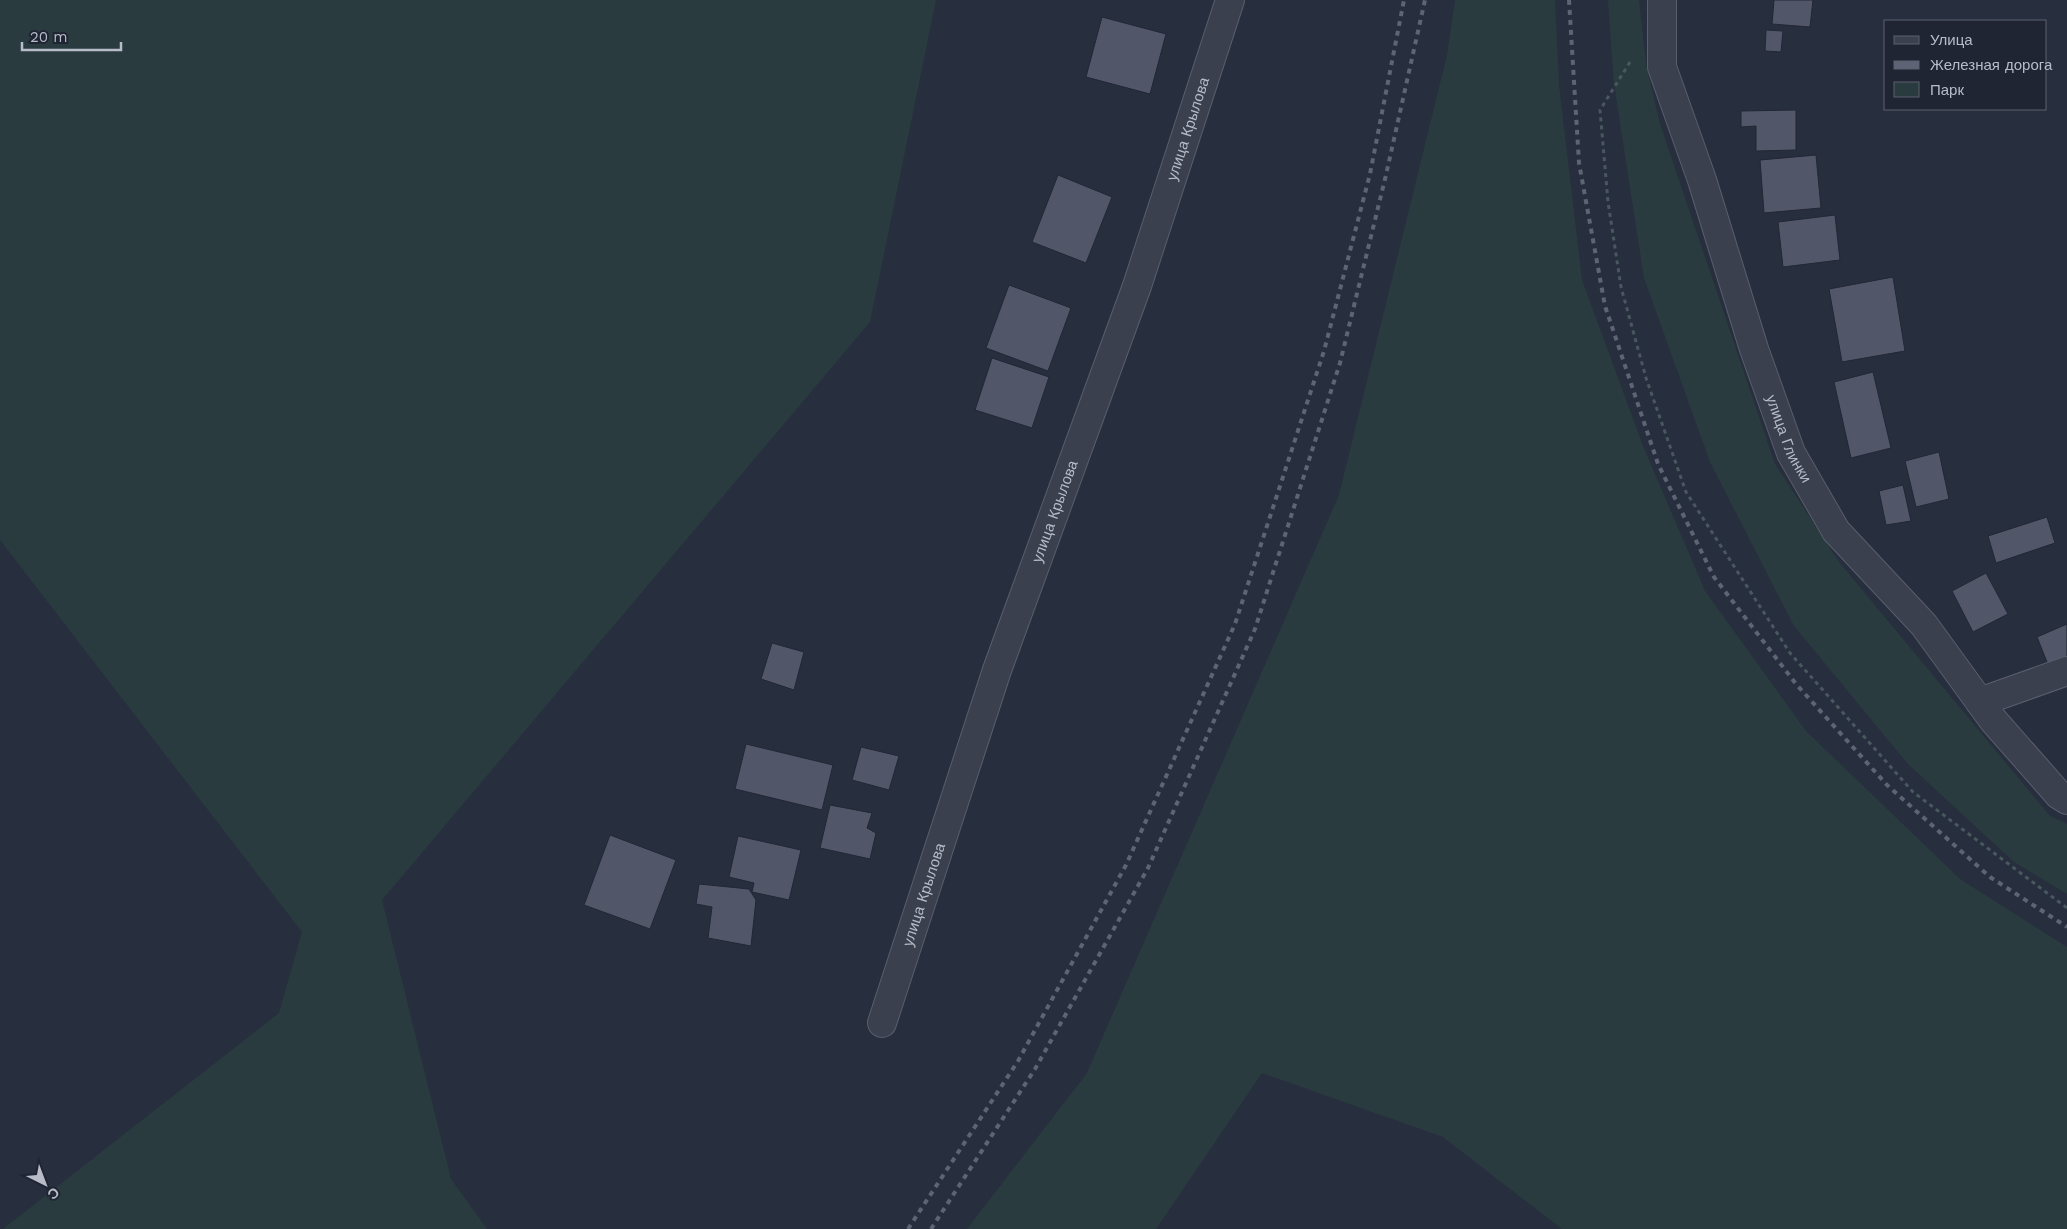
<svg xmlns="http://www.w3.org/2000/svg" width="2067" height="1229" font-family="'Work Sans',sans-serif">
	<rect width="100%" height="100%" fill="#272e3e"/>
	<path fill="#2a3b40" d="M0 0H936L870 322 382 900 451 1179 487 1229H3L279 1013 302 932 0 540Z
		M1455 0H1555L1559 85 1582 280 1643 446 1705 591 1806 731 1960 879 2067 947V1229H1562L1443 1137 1262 1073 1156 1229H967L1087 1073 1339 495 1447 55Z
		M1608 0H1639L1646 65 1660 124 1775 464 1839 562 2050 816 2067 824V894L2014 862 1908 764 1794 626 1710 462 1644 278 1614 84Z"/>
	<path fill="#515669" stroke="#222735" d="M1774 0H1813L1810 27 1772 24Z
		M1102 17 1166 34 1150 94 1086 77Z
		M1766 30 1783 31 1781 52 1765 51Z
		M1796 110V150L1756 151V126L1741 127V111Z
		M1816 155 1821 208 1764 213 1760 160Z
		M1058 175 1112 197 1086 263 1032 242Z
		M1835 215 1840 260 1783 267 1778 222Z
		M1893 277 1905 351 1842 362 1829 289Z
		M1009 285 1071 308 1048 371 986 348Z
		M992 358 1049 377 1032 428 975 410Z
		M1873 372 1891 448 1851 458 1834 382Z
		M1939 452 1949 499 1916 507 1905 461Z
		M1903 485 1911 521 1886 525 1879 491Z
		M2047 517 2055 543 1996 563 1988 536Z
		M1986 573 2008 614 1973 632 1952 591Z
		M2067 624V659L2049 667 2037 637Z
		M772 643 804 652 794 690 761 679Z
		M746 744 833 765 822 810 735 789Z
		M861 747 899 756 889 790 852 780Z
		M830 805 872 813 867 828 876 833 870 859 820 848Z
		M610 835 676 860 650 929 584 905Z
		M738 836 801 850 789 900 752 892 754 883 729 877Z
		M699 884 749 889 756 900 751 946 708 938 712 907 696 904Z"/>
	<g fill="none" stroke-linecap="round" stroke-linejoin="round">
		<defs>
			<g id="minor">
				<path id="s1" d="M1662 0V67L1702 180 1754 349 1791 453 1836 531 1924 625 1993 720 2059 795 2067 800"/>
				<path d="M1980 702 2067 671"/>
				<path id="s2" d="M882 1023 997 670 1137 286 1230 0"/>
			</g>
		</defs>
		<use href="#minor" stroke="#595e6c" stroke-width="30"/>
		<path stroke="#49585e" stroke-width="3" stroke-dasharray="4 4" stroke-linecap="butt" d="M1630 62 1600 110 1608 202 1621 287 1646 378 1686 492 1790 653 1913 792 2067 908"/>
		<use href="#minor" stroke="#3b404e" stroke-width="28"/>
		<path stroke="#5e6475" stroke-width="4" stroke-dasharray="5 5" stroke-linecap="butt" d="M1569 0 1579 163 1605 306 1658 464 1714 577 1796 684 1887 785 1990 877 2067 927
			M908 1229 1018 1061 1126 865 1235 624 1324 351 1370 174 1404 0
			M931 1229 1035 1069 1148 868 1255 629 1340 363 1386 175 1425 0"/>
	</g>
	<g text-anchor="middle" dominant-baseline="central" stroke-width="4" stroke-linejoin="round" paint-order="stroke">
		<g font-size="15" fill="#b8bcc9" stroke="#202533">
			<text stroke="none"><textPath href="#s2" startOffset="945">улица Крылова</textPath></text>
			<text stroke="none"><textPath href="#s1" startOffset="460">улица Глинки</textPath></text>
			<text stroke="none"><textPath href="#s2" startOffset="540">улица Крылова</textPath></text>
			<text stroke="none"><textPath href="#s2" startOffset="135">улица Крылова</textPath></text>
		</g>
	</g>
	<rect x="1884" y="20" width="162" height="90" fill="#202533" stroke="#5d616f"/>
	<rect x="1894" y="36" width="25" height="8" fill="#3b404e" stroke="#5d616f"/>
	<text x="1930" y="45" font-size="15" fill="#b8bcc9">Улица</text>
	<rect x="1894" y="61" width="25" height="8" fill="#5e6475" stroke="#5d616f"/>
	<text x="1930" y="70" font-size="15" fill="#b8bcc9">Железная дорога</text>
	<rect x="1894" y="82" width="25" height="15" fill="#2a3b40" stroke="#5d616f"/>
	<text x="1930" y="95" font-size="15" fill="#b8bcc9">Парк</text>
	<g transform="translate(45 1184) rotate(138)" stroke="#202533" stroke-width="4" paint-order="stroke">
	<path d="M0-4L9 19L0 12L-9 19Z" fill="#b8bcc9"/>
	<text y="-8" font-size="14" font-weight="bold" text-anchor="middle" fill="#b8bcc9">С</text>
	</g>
	<path d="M22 42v8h99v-8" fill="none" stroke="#b8bcc9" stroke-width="2.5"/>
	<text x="30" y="42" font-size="15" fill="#b8bcc9" stroke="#202533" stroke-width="4" paint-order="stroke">20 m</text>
</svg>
